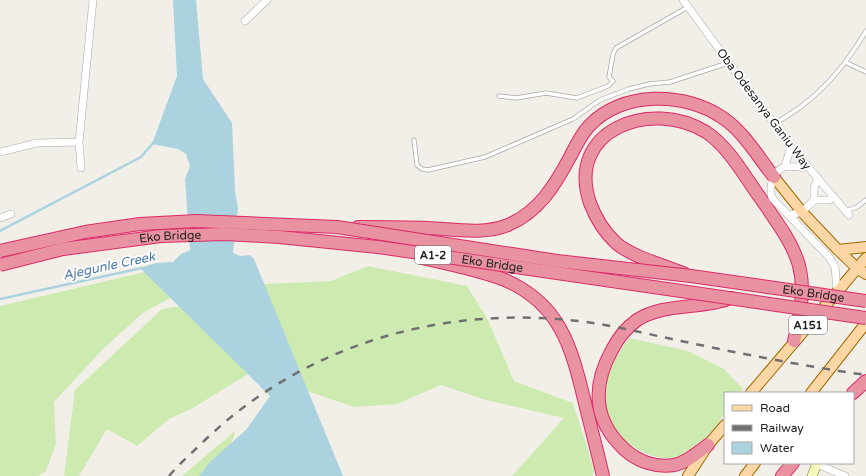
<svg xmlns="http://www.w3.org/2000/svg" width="866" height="476" font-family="'Varela Round',sans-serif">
	<rect width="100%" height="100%" fill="#f2efe9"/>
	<path fill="#cdebb0" d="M368 266 467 286 488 320 514 381 573 403 594 469 593 476H512L564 418 486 400 441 385 397 404 354 407 301 389 263 284 331 281Z
		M145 272 178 294 144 312 105 347 54 402 56 444 46 471 38 476H0V306Z
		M181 306 253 371 193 408 169 419 137 446 107 429 79 476H64L75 390 162 309Z
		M629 338 688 351 724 369 743 389 740 393H725C725 399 726 405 725 411 724 418 709 435 703 440 694 447 684 456 672 458 646 461 608 435 605 408 602 382 615 358 629 338Z
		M236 430 219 476H182Z"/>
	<path fill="#aad3df" d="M173 0H196L203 79 232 123 235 191 238 208 233 253 240 256 250 255 254 259 343 476H199L211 461 246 430 270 396 140 268 156 263 173 262 181 254 190 250 185 179 190 166 186 154 178 149 152 144 177 76Z"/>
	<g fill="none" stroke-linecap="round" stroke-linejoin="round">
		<path stroke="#aad3df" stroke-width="2.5" d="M0 231 141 157 154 142
			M0 299 142 268"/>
		<defs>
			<path id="lane" d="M845 62 866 72
				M499 96 516 98 546 93 577 98 608 86 613 81 609 77 613 54 616 48 688 7
				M774 124C784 118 794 112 803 105 828 86 850 58 866 31
				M414 140 417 165 422 169 428 170 485 157 573 119 600 100 629 89 649 84 670 82 728 63
				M845 211 857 207 866 200"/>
			<path id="street" d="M683 0 791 147 849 215
				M245 21 267 0
				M0 152 37 143 79 142
				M807 165 804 167C798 168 789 165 784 167 772 172 769 187 772 198L829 257 835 267 837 290
				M785 166 791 147
				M81 168 79 142 93 0
				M814 200V188L818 178
				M790 215 802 212 814 200H829L834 197
				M0 218 11 214
				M817 464 845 476"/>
			<path id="secondary" d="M812 476 817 464 815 463"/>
			<path id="primary" d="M774 177 802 212 838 250 858 269 866 274
				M838 250 866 247
				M751 393 866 258
				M811 393 866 323
				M688 476 708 445 725 425
				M745 476 755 463"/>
			<path id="highway" d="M358 227C381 227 405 227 428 228 454 229 483 235 508 225 539 212 555 185 570 157 575 147 581 135 589 126 621 91 685 91 723 118 744 132 758 157 774 177
				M422 258C449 264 479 270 505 280 560 304 571 346 584 399 590 424 597 450 603 476
				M685 274C664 265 632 257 616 243 603 231 596 219 590 203 565 130 651 98 706 132 729 147 745 177 761 199 801 256 811 271 794 341
				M853 393 866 381
				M708 445C698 452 686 463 674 465 655 468 637 461 624 449 593 420 592 386 612 350 618 338 626 328 637 320 666 302 701 310 731 298
				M782 476 793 463"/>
		</defs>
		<use href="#lane" stroke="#a9a9a9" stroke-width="5"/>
		<use href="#street" stroke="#a9a9a9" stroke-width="8"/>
		<use href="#secondary" stroke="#707d05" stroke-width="10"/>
		<use href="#primary" stroke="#a06b00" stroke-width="12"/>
		<use href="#highway" stroke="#dc2a67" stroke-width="14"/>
		<use href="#lane" stroke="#fff" stroke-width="3.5"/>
		<use href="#street" stroke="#fff" stroke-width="7"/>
		<use href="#secondary" stroke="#f7fabf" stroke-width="9"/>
		<use href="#primary" stroke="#fcd6a4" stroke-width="10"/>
		<use href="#highway" stroke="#e892a2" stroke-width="12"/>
		<path stroke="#707070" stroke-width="2.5" stroke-dasharray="8 8" stroke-linecap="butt" d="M169 476C180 463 192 453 204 441 304 345 440 305 578 321 613 325 647 334 681 341 742 354 804 366 866 375"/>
		<defs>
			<g id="highway-bridge">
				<path id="s1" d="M0 251 85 232 140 224 196 221 337 227 557 261 691 276 866 301"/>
				<path id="s2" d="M0 265 63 249 161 236 225 234 279 237 378 247 866 318"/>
			</g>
		</defs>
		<use href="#highway-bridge" stroke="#dc2a67" stroke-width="14" stroke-linecap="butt"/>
		<use href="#highway-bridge" stroke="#e892a2" stroke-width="12"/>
	</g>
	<g text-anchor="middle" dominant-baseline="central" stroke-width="3.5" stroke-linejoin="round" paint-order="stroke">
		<g fill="#fff" stroke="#646464" stroke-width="1">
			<rect x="415" y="246" width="36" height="18" rx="3"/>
			<rect x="789" y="316" width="38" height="18" rx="3"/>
		</g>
		<g font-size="11" font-weight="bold" fill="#222">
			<text x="433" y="255">A1-2</text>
			<text x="808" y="325">A151</text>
		</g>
		<g font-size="12" fill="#222" stroke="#fff">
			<text transform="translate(764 109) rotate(53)">Oba Odesanya Ganiu Way</text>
			<text stroke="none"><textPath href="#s2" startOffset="173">Eko Bridge</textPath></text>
			<text stroke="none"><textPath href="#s2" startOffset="497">Eko Bridge</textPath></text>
			<text stroke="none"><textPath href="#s1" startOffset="821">Eko Bridge</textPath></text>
		</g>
		<g font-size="13" font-style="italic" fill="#4a7aab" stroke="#fff">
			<text transform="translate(109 266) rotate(-12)">Ajegunle Creek</text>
		</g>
	</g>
	<rect x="724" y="392" width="130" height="72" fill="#ffffff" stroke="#a7a7a7"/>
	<rect x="732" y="405" width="20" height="6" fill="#fcd6a4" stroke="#a7a7a7"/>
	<text x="760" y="412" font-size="12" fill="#222222">Road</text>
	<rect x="732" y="425" width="20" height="6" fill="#707070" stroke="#a7a7a7"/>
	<text x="760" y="432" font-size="12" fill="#222222">Railway</text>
	<rect x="732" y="442" width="20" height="12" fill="#aad3df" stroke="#a7a7a7"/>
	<text x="760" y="452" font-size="12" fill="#222222">Water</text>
</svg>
